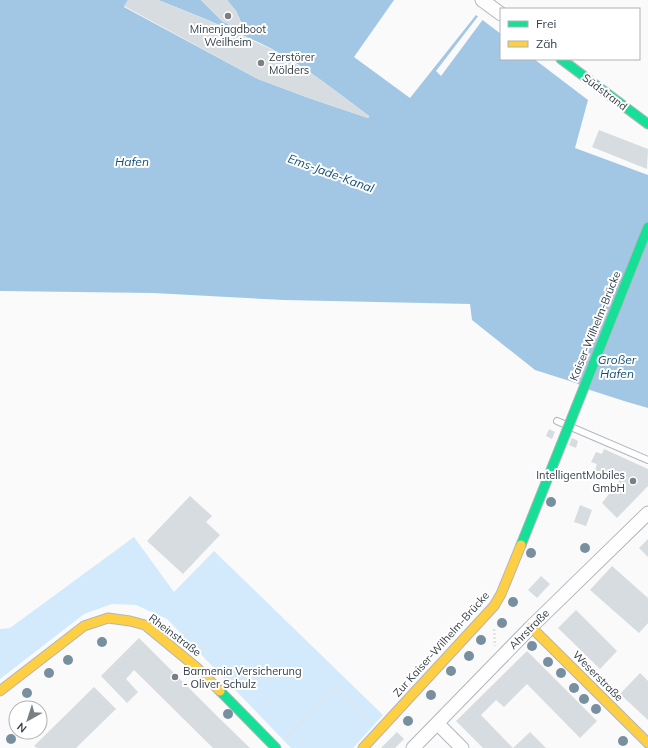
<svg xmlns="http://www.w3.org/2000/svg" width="648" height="748" font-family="Mulish,sans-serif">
	<rect width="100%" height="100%" fill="#fafafa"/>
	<path fill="#d2eafc" d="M134 537 174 592 214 551 383 715 353 748H291L167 619 136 605 112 604 84 614 0 679V629L10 628Z"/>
	<path fill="#a2c7e4" d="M0 0H128L124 7 258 79 306 97 368 118 369 116C337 92 306 67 270 48 234 30 195 15 158 0H201L222 21 244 32 245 31 236 11 227 0H394L354 57 410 98 476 15 501 34V59H534L588 100 575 148 648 175V408L624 401 587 389 576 383 535 370 472 320 470 304 284 300 153 293 0 291Z"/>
	<path fill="#fafafa" d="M479 15 484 18 441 76 436 71Z"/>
	<path fill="#d6dce0" d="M128 0H158L212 22 271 49 317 77 369 116 368 118 306 97 258 79 124 6Z
		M201 0H227L236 11 245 32H244L222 21Z
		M599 130 648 149 647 169 592 147Z
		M549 429 555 432 552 439 546 436Z
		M572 438 578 441 576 448 569 445Z
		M604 449 648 469V486L617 518 602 503 619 481 595 470 597 464 591 462 596 452 602 454Z
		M190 496 212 516 206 522 220 535 183 574 147 541Z
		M580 505 592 510 586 526 574 522Z
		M648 539V557L639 548Z
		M612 566 648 598V623L639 633 590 590Z
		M541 576 550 584 537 598 528 590Z
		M576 610 617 651 600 669 558 628Z
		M139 638 218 717 250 748H213L134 670 126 679 138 692 127 703 101 676Z
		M527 651 597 721 580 738 527 684 504 707 496 700 481 715 513 748 530 732 546 748H483L456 721Z
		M640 673 648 681V720L620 694Z
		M94 687 116 709 76 748H37L34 746Z
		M397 732 404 739 395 748H381Z"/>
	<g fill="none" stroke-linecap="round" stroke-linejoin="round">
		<defs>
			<path id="lane" d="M557 421 648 460"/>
			<path id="street" d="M482 0 501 14
				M438 724 462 748
				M413 748 531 627 648 513"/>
			<path id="fast" d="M561 59 648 124
				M521 545 565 435
				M220 691 276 748"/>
			<path id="slow" d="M531 627 648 743
				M0 691 84 626 108 618 130 621 145 625 196 667 220 691
				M363 748 494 606 501 594 521 545"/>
		</defs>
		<use href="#lane" stroke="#b1b6bb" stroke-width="8"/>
		<use href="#street" stroke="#b1b6bb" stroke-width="15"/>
		<use href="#fast" stroke="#b1b6bb" stroke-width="11"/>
		<use href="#slow" stroke="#b1b6bb" stroke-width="11"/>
		<path stroke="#e2e3e3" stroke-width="2.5" stroke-dasharray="2 2" stroke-linecap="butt" d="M228 29 231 26
			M494 629 495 646
			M184 638 190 632
			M201 652 206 647 210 650
			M286 738 334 688 369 721"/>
		<use href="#lane" stroke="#fefefe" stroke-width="6"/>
		<use href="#street" stroke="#fefefe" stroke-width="13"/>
		<use href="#fast" stroke="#16e098" stroke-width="9"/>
		<use href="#slow" stroke="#ffcf43" stroke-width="9"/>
		<defs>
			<path id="fast-bridge" d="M565 435 648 227"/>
		</defs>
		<use href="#fast-bridge" stroke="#b1b6bb" stroke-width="11" stroke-linecap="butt"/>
		<use href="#fast-bridge" stroke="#16e098" stroke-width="9"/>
	</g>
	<g fill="#788f9f">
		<circle cx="551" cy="502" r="5"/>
		<circle cx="585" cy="548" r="5"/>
		<circle cx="531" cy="553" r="5"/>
		<circle cx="513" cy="602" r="5"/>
		<circle cx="502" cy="623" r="5"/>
		<circle cx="481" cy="640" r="5"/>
		<circle cx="102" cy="642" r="5"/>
		<circle cx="532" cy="646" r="5"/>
		<circle cx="469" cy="656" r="5"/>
		<circle cx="68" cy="660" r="5"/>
		<circle cx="548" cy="662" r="5"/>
		<circle cx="451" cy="671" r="5"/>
		<circle cx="49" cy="673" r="5"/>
		<circle cx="561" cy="673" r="5"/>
		<circle cx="574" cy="688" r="5"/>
		<circle cx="27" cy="693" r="5"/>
		<circle cx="431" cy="695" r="5"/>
		<circle cx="584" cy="699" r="5"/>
		<circle cx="596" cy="709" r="5"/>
		<circle cx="228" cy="714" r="5"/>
		<circle cx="408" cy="721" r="5"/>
		<circle cx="11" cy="739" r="5"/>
		<circle cx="623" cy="741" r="5"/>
	</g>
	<g fill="#788086" stroke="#fff" stroke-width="1.5">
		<circle cx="228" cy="16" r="4"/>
		<circle cx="261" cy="63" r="4"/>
		<circle cx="633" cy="481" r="4"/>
		<circle cx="175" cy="677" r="4"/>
	</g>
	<g text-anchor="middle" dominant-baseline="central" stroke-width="4" stroke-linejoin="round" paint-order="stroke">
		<g font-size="11" fill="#323e48" stroke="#fff" text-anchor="start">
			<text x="228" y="29" text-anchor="middle">Minenjagdboot<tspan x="228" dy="13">Weilheim</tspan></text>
			<text x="269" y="57">Zerstörer<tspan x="269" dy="13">Mölders</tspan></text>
			<text x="625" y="475" text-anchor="end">IntelligentMobiles<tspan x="625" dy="13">GmbH</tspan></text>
			<text x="183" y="671">Barmenia Versicherung<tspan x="183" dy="13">- Oliver Schulz</tspan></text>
		</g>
		<g font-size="11" fill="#323e48" stroke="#fff">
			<text transform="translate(605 92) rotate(37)">Südstrand</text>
			<text transform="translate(595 326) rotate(-68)">Kaiser-Wilhelm-Brücke</text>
			<text transform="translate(529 629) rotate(-45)">Ahrstraße</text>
			<text transform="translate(175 635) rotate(37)">Rheinstraße</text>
			<text transform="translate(441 644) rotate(-48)">Zur Kaiser-Wilhelm-Brücke</text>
			<text transform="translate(598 676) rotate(45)">Weserstraße</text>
		</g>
		<g font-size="12" font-style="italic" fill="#114f77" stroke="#fff">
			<text x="132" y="161">Hafen</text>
			<text transform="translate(331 173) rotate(20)">Ems-Jade-Kanal</text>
			<text x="617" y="359">Großer<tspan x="617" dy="14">Hafen</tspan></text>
		</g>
	</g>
	<rect x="500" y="8" width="140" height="52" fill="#ffffff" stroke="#adb2b6"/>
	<rect x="508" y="21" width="20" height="6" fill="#16e098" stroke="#adb2b6"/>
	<text x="536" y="28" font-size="12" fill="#323e48">Frei</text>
	<rect x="508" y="41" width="20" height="6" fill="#ffcf43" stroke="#adb2b6"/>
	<text x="536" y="48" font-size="12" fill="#323e48">Zäh</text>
	<g transform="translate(28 720) rotate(219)"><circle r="19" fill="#ffffff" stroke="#adb2b6"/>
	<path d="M0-3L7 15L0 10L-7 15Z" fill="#788086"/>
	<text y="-6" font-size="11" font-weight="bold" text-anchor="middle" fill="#323e48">N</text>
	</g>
</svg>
